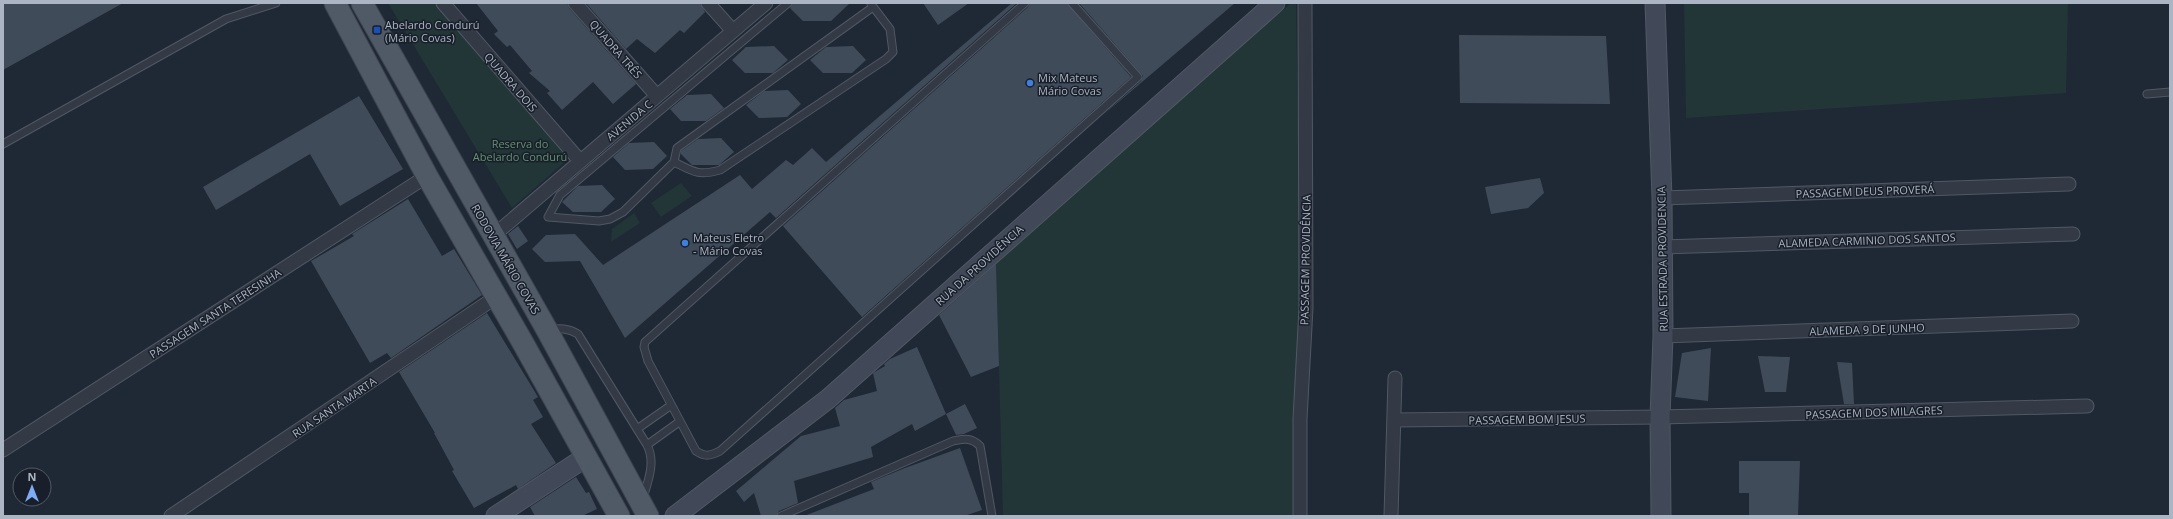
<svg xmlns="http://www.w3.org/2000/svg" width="2173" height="519" font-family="'Open Sans',sans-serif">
	<rect width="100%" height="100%" fill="#1f2835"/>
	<path fill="#223537" d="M388 3H442L573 155 512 208Z
		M1291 3H1296L1305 516H1003L996 262Z
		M1684 3H2068L2066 93 1686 118Z
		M681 183 692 196 661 217 651 203Z
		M634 213 640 223 611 242 612 229Z"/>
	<path fill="#404b5a" d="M3 3H123L3 70Z
		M476 3H567L569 8 636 84 613 104 593 82 562 110 547 93 550 91 529 73 532 71 510 45 507 47 494 34 498 31Z
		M586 3H700L705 12 684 33 680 30 655 53 637 39 626 49Z
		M793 3H850L831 21H803L790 8Z
		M923 3H969L938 25Z
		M1012 3H1017L776 218 770 212 625 338 580 261 545 262 532 249 546 235 575 234 603 265 740 175 752 189 786 160 793 165 812 148 826 162Z
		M1030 3H1067L1131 77 862 317 783 226 1028 7Z
		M1079 3H1235L1102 116 1141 81 1143 76Z
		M1459 35 1606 36 1610 104 1460 103Z
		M774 46 788 60 773 73H745L732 60 746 47Z
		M853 46 866 60 852 73H823L810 60 826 47Z
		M788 90 801 104 787 117 759 118 746 105 764 91Z
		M711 94 724 108 706 121H681L670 109 687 95Z
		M359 96 403 169 340 206 310 154 216 210 203 187Z
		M721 138 734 152 719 165H692L681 154V151L698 139Z
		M654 142 667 156 653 169 625 170 613 157 629 143Z
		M1540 178 1544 193 1528 208 1491 214 1485 187Z
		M602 185 615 199 601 212H573L562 202 578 186Z
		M408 199 442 256 454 249 482 295 391 358 387 353 370 363 311 261 354 236 352 234Z
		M518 226 528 241 517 249 508 234Z
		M996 264 999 366 971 377 939 315Z
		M487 313 538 397 533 400 543 417 531 424 556 463 518 489 516 485 474 508 452 471 454 470 434 433H435L399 372Z
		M917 347 946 414 915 431 912 424 871 447 873 457 794 481 798 503 779 511 776 516H761L754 493 744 502 736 491 801 436 840 426 835 408 844 400 877 391 873 373 885 366 884 364 890 359Z
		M1711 348 1708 401 1675 397 1682 353Z
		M1758 356 1790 357 1786 392H1765Z
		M1837 362 1852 363 1854 404H1844Z
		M965 404 977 428 964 434 956 435 946 414Z
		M960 448 982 510 964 516H804L874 489 871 482 905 468Z
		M1739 461H1800L1798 516H1749V493H1739Z
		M576 477 586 493 589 492 597 509 582 516H535L530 507Z"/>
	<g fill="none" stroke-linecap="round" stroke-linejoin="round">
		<defs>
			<path id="lane" d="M788 3 560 195 548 217 599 221 610 219 623 212 674 162 677 148 873 7
				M1025 3 645 342 644 347 648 361 696 451C705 457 710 456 720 451L1138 77 1072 3
				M2147 94 2170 92
				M3 144 226 19 276 3
				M674 162C694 172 698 176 720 170L886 59 893 52 890 29 871 4
				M548 330C560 328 568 328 578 334L647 445C656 462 648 481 643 498
				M637 429 670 406
				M647 445 679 422
				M781 516 953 441C964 439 971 437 980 446L992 516"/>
			<path id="street" d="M443 3 580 161
				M575 3 657 96
				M708 3 733 31
				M1662 198 2069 184
				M493 236 766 3
				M1662 247 2073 234
				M1663 336 2072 321
				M1394 420 1660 417 2087 406
				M3 450 427 176
				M171 516 496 297
				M1300 516V419L1306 308 1305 3
				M1391 516 1395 378"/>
			<path id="secondary" d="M1655 3 1662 198 1663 336 1660 417 1661 516
				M496 516 586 457
				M675 516 828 399 1275 3"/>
			<path id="primary" d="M335 3 427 176 523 343 619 516
				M362 3 547 330 648 516"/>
		</defs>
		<use href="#lane" stroke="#505864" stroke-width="9"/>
		<use href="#street" stroke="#505864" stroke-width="15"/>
		<use href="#secondary" stroke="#505864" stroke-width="21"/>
		<use href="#primary" stroke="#3c434f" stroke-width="23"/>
		<use href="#lane" stroke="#333a45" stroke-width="7"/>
		<use href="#street" stroke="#333a45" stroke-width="13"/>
		<use href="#secondary" stroke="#414958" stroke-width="19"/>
		<use href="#primary" stroke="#505966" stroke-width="21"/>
	</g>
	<rect fill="#1a4fb4" stroke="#181f2a" stroke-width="1.5" x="373" y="26" width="8" height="8" rx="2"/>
	<g fill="#3f7fe0" stroke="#181f2a" stroke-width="1.5">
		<circle cx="1030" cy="83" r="4"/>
		<circle cx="685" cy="243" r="4"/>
	</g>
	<g text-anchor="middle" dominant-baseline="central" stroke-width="3" stroke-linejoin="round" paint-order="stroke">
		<g font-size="11" fill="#acb5c3" stroke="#181f2a" text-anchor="start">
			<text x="385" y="24">Abelardo Condurú<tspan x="385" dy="13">(Mário Covas)</tspan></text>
			<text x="1038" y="77">Mix Mateus<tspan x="1038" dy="13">Mário Covas</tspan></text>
			<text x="693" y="237">Mateus Eletro<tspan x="693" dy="13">- Mário Covas</tspan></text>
		</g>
		<g font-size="11" fill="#acb5c3" stroke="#181f2a">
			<text transform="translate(616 49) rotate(49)">QUADRA TRÊS</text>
			<text transform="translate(511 82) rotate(49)">QUADRA DOIS</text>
			<text transform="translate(629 120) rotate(-40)">AVENIDA C</text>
			<text transform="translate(1865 191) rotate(-2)">PASSAGEM DEUS PROVERÁ</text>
			<text transform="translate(1867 240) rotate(-2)">ALAMEDA CARMINIO DOS SANTOS</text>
			<text transform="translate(506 259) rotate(60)">RODOVIA MÁRIO COVAS</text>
			<text transform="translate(1662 259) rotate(-91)">RUA ESTRADA PROVIDENCIA</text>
			<text transform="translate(1305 260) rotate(-89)">PASSAGEM PROVIDÊNCIA</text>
			<text transform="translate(979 265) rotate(-42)">RUA DA PROVIDÊNCIA</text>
			<text transform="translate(215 313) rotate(-33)">PASSAGEM SANTA TERESINHA</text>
			<text transform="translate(1867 329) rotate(-2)">ALAMEDA 9 DE JUNHO</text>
			<text transform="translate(334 407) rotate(-34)">RUA SANTA MARTA</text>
			<text transform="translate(1874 412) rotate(-2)">PASSAGEM DOS MILAGRES</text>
			<text transform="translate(1527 419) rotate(-1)">PASSAGEM BOM JESUS</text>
		</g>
		<g font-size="11" fill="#659270" stroke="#181f2a">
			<text x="520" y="143">Reserva do<tspan x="520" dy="13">Abelardo Condurú</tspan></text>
		</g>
	</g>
	<rect width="2173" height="519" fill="none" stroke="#acb5c3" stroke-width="8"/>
	<g transform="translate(32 487)"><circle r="19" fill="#181f2a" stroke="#535b67"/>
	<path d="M0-3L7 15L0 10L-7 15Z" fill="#7fabf5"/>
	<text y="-6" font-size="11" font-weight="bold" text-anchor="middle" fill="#acb5c3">N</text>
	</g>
</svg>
